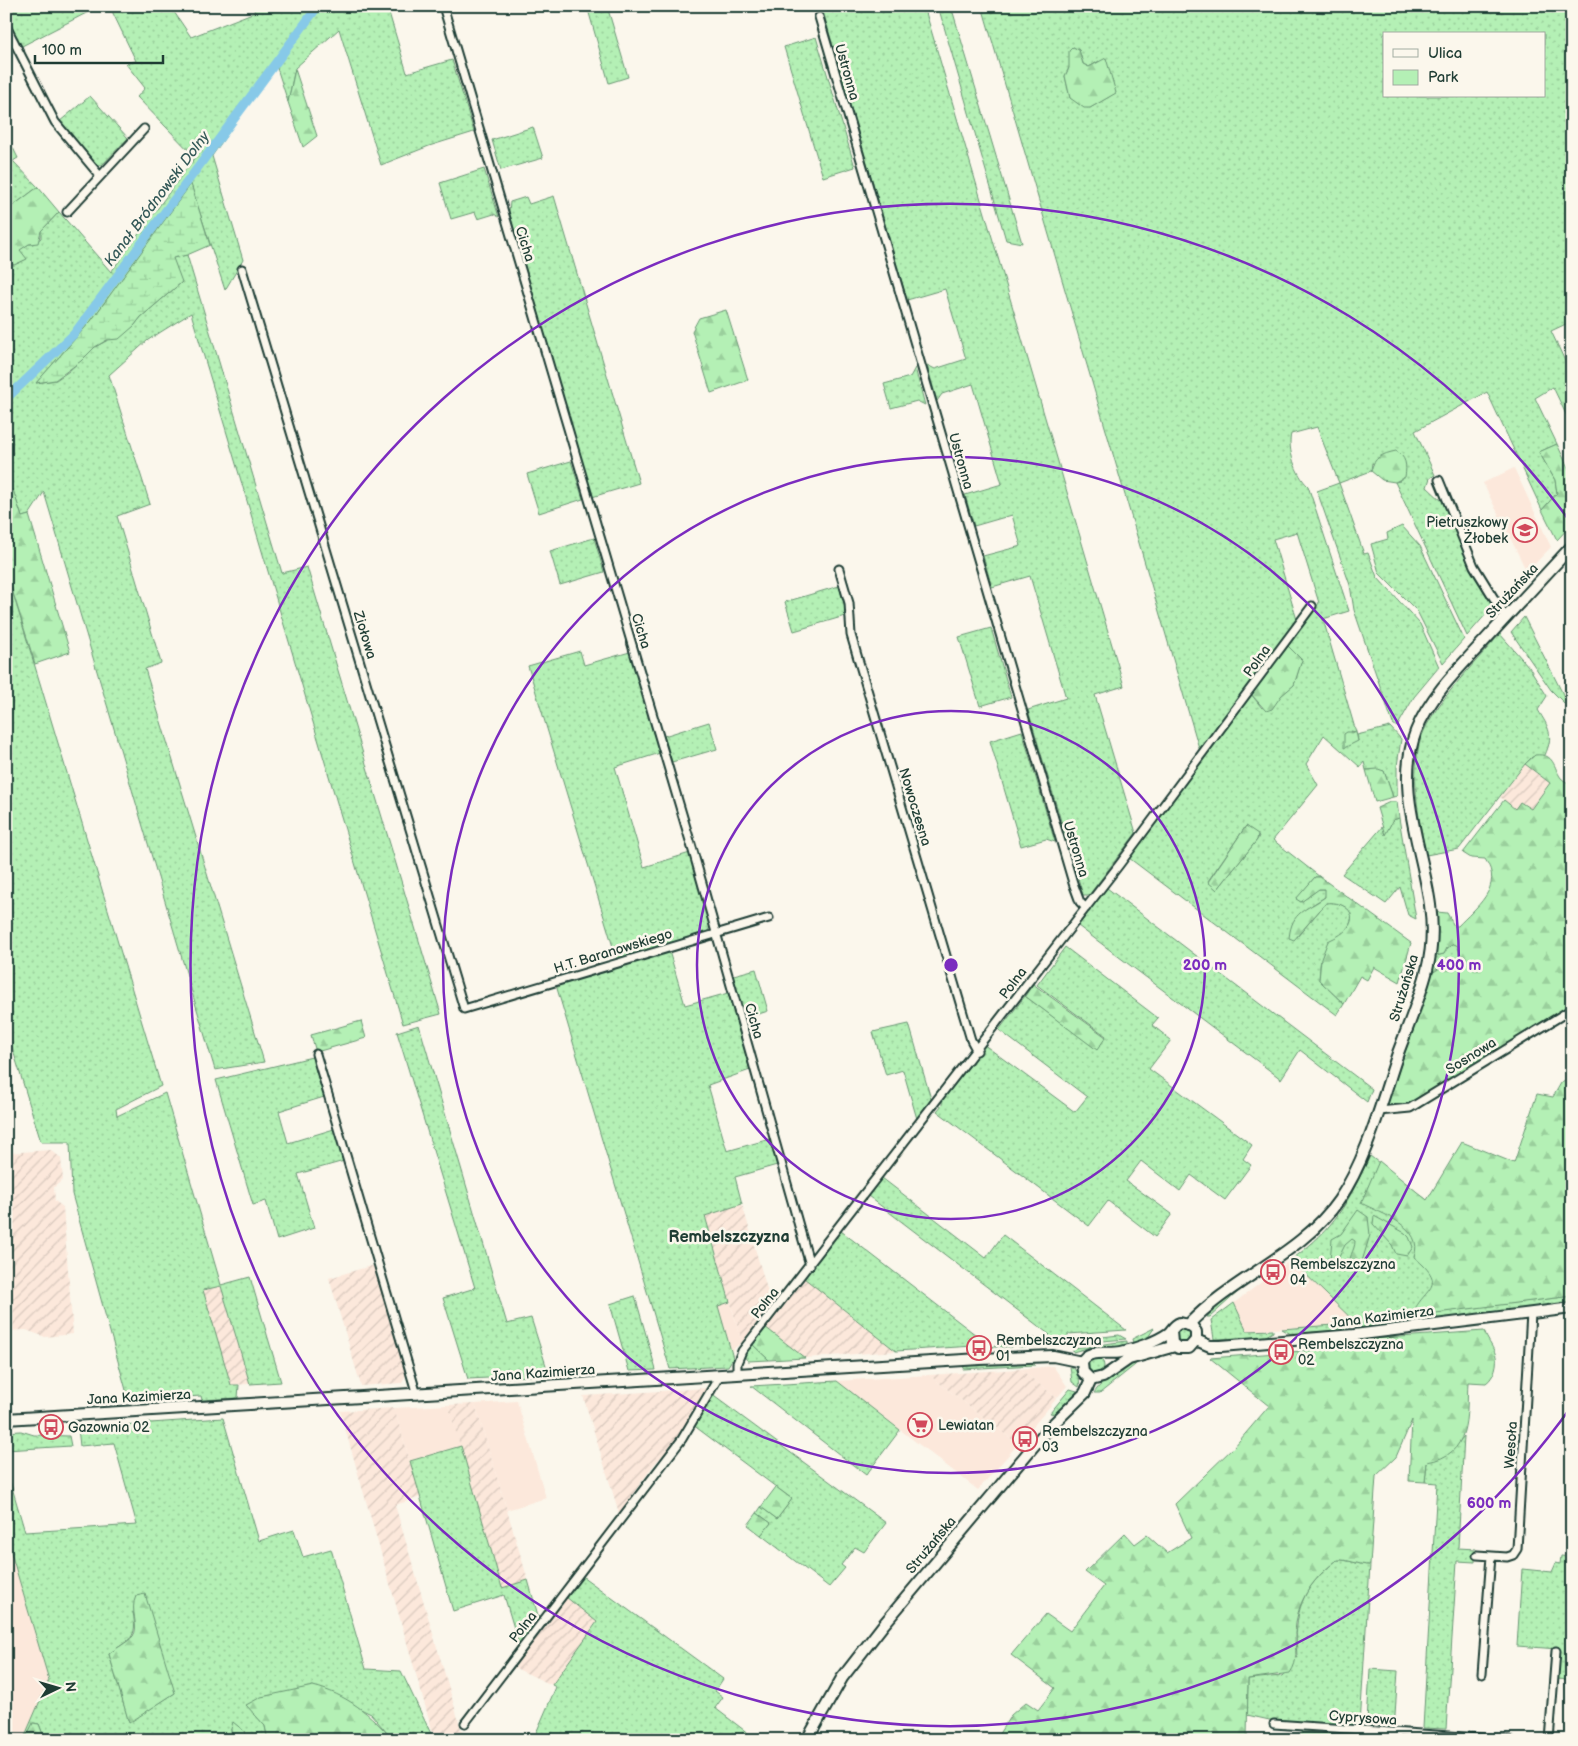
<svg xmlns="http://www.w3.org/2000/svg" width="1578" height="1746" font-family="'Balsamiq Sans',sans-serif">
	<defs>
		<pattern id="industrial-furrows" width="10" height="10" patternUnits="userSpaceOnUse" patternTransform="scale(1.25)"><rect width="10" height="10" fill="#fce8db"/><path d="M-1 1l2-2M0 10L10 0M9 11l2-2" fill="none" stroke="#d8c8bd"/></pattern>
		<pattern id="green-dots" width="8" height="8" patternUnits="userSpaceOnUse" patternTransform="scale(1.25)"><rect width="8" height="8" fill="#b4f0b5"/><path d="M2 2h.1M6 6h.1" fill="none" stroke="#9acf9c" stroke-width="1.8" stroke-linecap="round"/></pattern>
		<pattern id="forest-firs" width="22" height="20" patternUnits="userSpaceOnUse" patternTransform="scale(1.25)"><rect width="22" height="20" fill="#b4f0b5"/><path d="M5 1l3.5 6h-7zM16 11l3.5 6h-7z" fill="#9acf9c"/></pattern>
		<pattern id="wetland-marsh" width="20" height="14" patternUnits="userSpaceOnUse" patternTransform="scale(1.25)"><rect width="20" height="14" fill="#b4f0b5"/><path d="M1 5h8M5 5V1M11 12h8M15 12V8" fill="none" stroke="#9acf9c"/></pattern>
	</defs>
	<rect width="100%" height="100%" fill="#fbf7ec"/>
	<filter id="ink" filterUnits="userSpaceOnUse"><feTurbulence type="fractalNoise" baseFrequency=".02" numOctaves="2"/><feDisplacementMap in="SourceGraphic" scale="10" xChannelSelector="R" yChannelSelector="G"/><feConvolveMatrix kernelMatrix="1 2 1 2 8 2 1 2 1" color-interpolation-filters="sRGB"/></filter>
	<g filter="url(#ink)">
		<path fill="#fce8db" d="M1514 468 1551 547 1527 572 1483 483Z
			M1291 1260 1356 1323 1247 1331 1234 1303Z
			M730 1302 742 1342 731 1351 718 1306Z
			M1053 1366 1067 1386 1057 1398 1020 1369Z
			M929 1375 1018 1444 978 1490 837 1381Z
			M517 1401 546 1498 507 1510 475 1404Z
			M448 1405 461 1446 410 1461 394 1408Z
			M6 1536 49 1681 23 1740H6Z"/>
		<path fill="url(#industrial-furrows)" d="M1525 764 1550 783 1531 809H1515L1500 797Z
			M51 1150 61 1158 63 1180 54 1187 55 1201 63 1207 73 1334 45 1337 26 1330 6 1331V1153Z
			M742 1204 772 1306 742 1342 705 1216Z
			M374 1265 406 1375 402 1383 361 1386 329 1278Z
			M804 1278 896 1351 805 1358 765 1327Z
			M221 1286 250 1384 231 1385 202 1290Z
			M1020 1369 1057 1398 1018 1444 929 1375Z
			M707 1388 673 1445 655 1463 619 1513 583 1396Z
			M475 1404 528 1580 502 1589 448 1405Z
			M394 1408 421 1497 395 1505 462 1732 489 1740H435L340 1411Z
			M566 1597 597 1622 552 1685 513 1667V1663Z"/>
		<path fill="url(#green-dots)" stroke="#6a9674" fill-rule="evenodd" d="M6 6H100L20 47 6 19Z
			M111 6H170L191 37 255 12 252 6H387L407 73 452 60 474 132 429 146 381 165 339 29 295 68 288 102 276 65 212 156 243 260 225 290 191 185 91 321 36 383 56 380 69 371 95 347 134 326 141 317 181 283 172 258 187 255 282 573 307 567 441 1014 403 1024 191 313 148 340 109 375 150 504 117 516 161 663 145 669 264 1062 215 1070 44 492 29 515 22 517 13 490 6 494V262L14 265 26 259 19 250 29 244H33L41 238V231L59 212 111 272 195 157 137 97 145 88 126 64 136 61 111 9Z
			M587 6H607L628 77 609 83Z
			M813 6H924L1124 686 1095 695 1136 833 1089 895H1083L1028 710 1066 698 1030 576 992 587 983 556 1021 546 1012 515 974 526 965 495 1002 484 973 384 942 394 937 401 927 365 935 369 966 359 945 289 907 300 822 8Z
			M938 6H951L1022 243 1006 240Z
			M982 6H1572V269L1570 270 1572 274V309L1564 314 1568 323 1551 331 1572 376V427L1553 387 1535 398 1557 444 1539 452 1555 480 1557 493 1542 510 1487 392 1415 431 1435 475 1430 478 1427 487 1444 503 1472 566 1494 605 1467 636 1395 482 1400 481 1372 463 1371 471 1339 483 1364 554 1368 553 1377 577 1420 624 1439 667 1414 697 1397 727 1393 724 1354 610 1350 585 1317 491 1339 483 1317 427 1291 434C1287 449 1296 475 1308 486L1349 611 1323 619 1356 732 1351 731 1358 741 1357 735 1390 727 1401 739 1397 766V796L1393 797 1384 771 1366 770 1364 762 1360 767 1324 735 1306 764 1318 785 1273 840 1320 877H1315L1297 899 1301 902 1318 889H1325L1326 892 1325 897 1312 905 1297 937 1326 903C1337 901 1344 905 1351 912 1355 931 1333 939 1324 953 1319 961 1320 971 1319 980L1344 1004 1337 1015 1129 858 1251 694 1262 708 1294 685 1302 660 1288 646 1319 603 1297 532 1273 539 1297 620 1201 755ZM1384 34H1544V96H1384ZM1073 47 1079 50 1083 64 1089 67 1099 61 1115 93 1090 108 1070 98 1065 76 1069 68ZM1246 826 1259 836 1257 840 1217 890 1208 881Z
			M816 37 855 167 823 177 784 47Z
			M90 96 128 138 102 165H97L59 122Z
			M533 127 543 158 501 170 492 140Z
			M6 134 18 158 13 161 38 187 6 211Z
			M484 169 499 217 494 214 478 219 475 212 451 219 440 183Z
			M554 196 639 483 592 497 509 211 510 202 526 197 529 204Z
			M915 368 925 405 917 401 891 408 884 384 910 377Z
			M571 461 583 499 539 513 527 474Z
			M1402 526 1420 546 1464 639 1443 663 1417 611 1379 573 1371 544 1388 539 1387 533Z
			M594 538 604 572 560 585 550 551Z
			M6 570 161 1086 116 1109 117 1116 165 1093 221 1285 250 1277 281 1382 250 1384 221 1286 203 1290 231 1385H239L238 1398 202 1400 201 1396 129 1401 72 1194 70 1142H41L6 1027Z
			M839 586 845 607V616L794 631 785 602Z
			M1524 617 1571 710 1551 690 1511 632Z
			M991 628 1011 697 980 706 959 637Z
			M1500 634 1529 667 1547 696 1538 710C1549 728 1554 735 1545 755L1532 757 1525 764 1459 849 1426 855C1419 819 1411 782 1419 745 1427 710 1476 662 1500 634Z
			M580 651 584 665 630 652 660 753 615 767 644 867 690 853 711 925 708 931 617 960 528 666Z
			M709 722 717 749 672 762 664 736Z
			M1022 731 1055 842 1046 839 1021 846 990 741Z
			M1399 818 1416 919 1408 915 1400 887 1386 904 1342 874 1383 826 1385 834 1393 820Z
			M1107 888 1372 1089 1367 1102 1300 1050 1281 1079 1078 926Z
			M1454 944 1458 945 1462 961 1439 967 1432 973 1435 956 1444 954 1447 948Z
			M1065 947 1158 1018 1152 1025 1171 1040 1149 1069 1252 1145 1243 1159 1251 1165 1225 1200 1191 1175 1180 1191 1141 1161 1126 1181 1172 1214 1155 1237 1108 1201 1089 1226 937 1111 942 1105V1100L972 1063 971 1061 983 1044 1075 1112 1087 1097 999 1030 1025 996 1097 1049 1106 1036 1037 985Z
			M669 951 685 1005 728 993 750 1070 708 1085 727 1151 770 1139 777 1165 735 1177 742 1204 705 1216 730 1302 718 1306 733 1358 728 1366 670 1369 556 985Z
			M756 969 768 1011 743 1019 730 976Z
			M909 1024 931 1099 917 1119 903 1070 886 1075 873 1032Z
			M419 1025 507 1324 531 1318 549 1375 468 1379 443 1298 475 1288 397 1032Z
			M312 1057 324 1097 279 1111 288 1143 334 1129 344 1161 298 1174 314 1228 277 1240 266 1201 253 1205 216 1080Z
			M1370 1156 1427 1200 1462 1309 1572 1296V1303L1361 1328 1291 1260C1336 1227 1347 1204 1370 1156Z
			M882 1178 986 1258 1003 1235 1126 1330 1068 1334V1341L1119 1335 1126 1339 1043 1346V1337L1050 1335 868 1196Z
			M841 1231 989 1345 896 1351 804 1278Z
			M1240 1290 1210 1317H1207L1233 1292Z
			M635 1296 656 1370 629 1371 610 1304Z
			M1234 1303 1247 1331 1273 1330V1332L1264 1337 1214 1339 1211 1320Z
			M1346 1324 1347 1327 1341 1330 1291 1334 1282 1329Z
			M1154 1328 1147 1339 1133 1343 1132 1339Z
			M1175 1336a8 8 0 1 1 16 0a8 8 0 1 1-16 0Z
			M1035 1338 1038 1346 1019 1347 1018 1343H1012L1011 1347H991Z
			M1127 1341V1346L1107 1350 1094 1346 1073 1352V1348Z
			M751 1343 769 1360 748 1361 742 1354Z
			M1088 1366a8 8 0 1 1 16 0a8 8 0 1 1-16 0Z
			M1138 1359 1135 1365 1100 1393H1094C1103 1379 1123 1368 1138 1359Z
			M1029 1361 1035 1365 963 1369 965 1365Z
			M1070 1366C1077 1369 1081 1379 1079 1387L1072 1382Z
			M837 1381 900 1430 866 1475 751 1386Z
			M1070 1389 1077 1391 1071 1400 1055 1414 1050 1413Z
			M711 1394 886 1523 864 1552 855 1547 841 1565 845 1568 829 1587 761 1535 771 1523 757 1513 761 1507 777 1519 792 1499 693 1425Z
			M223 1418 259 1541 294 1530 303 1557 331 1549 366 1669 401 1671 434 1740H393L371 1714 313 1686 247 1705 265 1726 268 1740H246L244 1731 231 1729 232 1740H45L39 1724 34 1723 23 1740 49 1680 6 1536V1467L25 1532 137 1525 114 1443 80 1446 78 1428ZM133 1612 175 1693 129 1722 109 1654C130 1638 138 1640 133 1612Z
			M21 1431 34 1435 69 1436 71 1446 6 1450V1432Z
			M1464 1436 1458 1548 1476 1549 1475 1562 1457 1561 1446 1729 1423 1728 1437 1483 1425 1482 1427 1461C1445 1459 1453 1449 1464 1436Z
			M461 1446 502 1588 528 1580 539 1619 530 1624 533 1628 519 1645 504 1595 453 1611 410 1461Z
			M1561 1556 1572 1557V1680L1556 1679 1558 1649 1517 1646 1522 1569 1552 1572 1556 1563 1560 1564Z
			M1337 1560C1348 1559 1358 1565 1370 1565L1360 1725 1274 1721 1247 1715 1248 1679 1282 1676 1297 1657C1294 1612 1300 1589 1337 1560Z
			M582 1576 723 1679 715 1691 723 1697 715 1708 757 1740H533L556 1687 552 1685 597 1622 566 1597Z
			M1370 1669 1398 1671 1394 1729 1374 1728 1367 1723Z
			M1301 1732 1334 1734 1338 1740H1300Z"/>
		<path fill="url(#forest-firs)" stroke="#6a9674" d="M1073 47 1079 50 1083 64 1089 67 1106 58 1116 93 1090 108H1084L1070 98 1065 76 1069 68V51Z
			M295 69 317 136 303 147 288 102Z
			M38 187 59 212 41 231 38 243 29 244 20 250 27 259 14 265 6 262V211Z
			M726 310 748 380 711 393 692 331 699 318Z
			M1557 444 1572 476V524L1557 540 1542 510 1557 493 1555 480 1539 452Z
			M1396 451C1406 457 1407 465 1405 477L1395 482 1382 480 1371 471C1374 457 1382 454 1396 451Z
			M13 490 22 517 29 515 70 652 35 664 6 570V494Z
			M1288 646 1302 660 1294 685 1281 696 1272 709 1266 711 1251 694Z
			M1347 732H1356L1358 741 1344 748V734Z
			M1535 755C1555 753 1553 767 1561 778 1564 781 1569 783 1572 785V1004L1407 1105H1387L1432 973 1445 965 1462 961 1458 946 1454 944 1447 948 1444 954 1435 956 1437 912 1447 913 1454 926H1458C1475 908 1505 887 1485 859L1471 858 1463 853 1504 800 1515 809 1520 802 1531 809 1550 783 1525 764Z
			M1378 769 1384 771 1393 797 1375 802 1366 770Z
			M1390 802H1397L1399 818 1393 820 1385 835 1377 808Z
			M1246 826 1258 834 1257 840 1217 890 1208 882Z
			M1315 877H1320L1411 943 1400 982 1374 967 1367 980 1360 976 1344 1004 1319 980 1321 959 1328 941C1336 937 1346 933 1350 924 1357 909 1339 901 1326 903L1294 940 1289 938C1292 910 1306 911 1325 897V889H1319L1301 902 1296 899Z
			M1033 984 1106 1037 1097 1050 1025 996Z
			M361 1021 366 1038 316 1052 311 1035Z
			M1572 1078V1296L1412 1316C1421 1288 1452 1288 1414 1257 1425 1227 1382 1214 1361 1203L1379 1161 1427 1200 1462 1142 1514 1163 1537 1094 1553 1097 1561 1083Z
			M1358 1210 1368 1217 1370 1235 1360 1268 1355 1270 1350 1268C1347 1258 1355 1251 1355 1241L1352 1239 1345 1245 1333 1269 1330 1261 1332 1239 1341 1234Z
			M1374 1216 1405 1233 1409 1237 1413 1247 1407 1256 1396 1254 1392 1245 1373 1224Z
			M765 1327 805 1358 769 1360 751 1343Z
			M1484 1331C1487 1340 1492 1345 1495 1353 1499 1362 1494 1378 1486 1383L1468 1382C1466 1416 1472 1455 1427 1462L1425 1482 1409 1481 1412 1420 1396 1457 1376 1476 1370 1565C1358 1565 1348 1559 1337 1560 1311 1580 1296 1602 1295 1635 1295 1650 1299 1660 1290 1673L1248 1679 1247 1740H995L1011 1715 1026 1702 1038 1710 1055 1688 1011 1655 1046 1614 1070 1631 1104 1586 1085 1572 1125 1533 1135 1544 1147 1535 1167 1553 1191 1538 1175 1504 1234 1447 1269 1406 1210 1358 1330 1349V1342Z
			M776 1487 792 1499 777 1519 761 1507Z
			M757 1513 771 1523 761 1535 748 1525Z
			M145 1594 175 1693 129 1723 109 1654C116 1648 127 1643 133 1636 140 1627 129 1610 136 1596Z
			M313 1686C346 1694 371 1714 393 1740H268L265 1726 246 1705 261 1697Z
			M233 1722 244 1731 246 1740H232L231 1729Z
			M33 1723 39 1724 45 1740H25Z"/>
		<path fill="url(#wetland-marsh)" stroke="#6a9674" d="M191 184 210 245 187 255 173 258 182 282 141 317 134 326 119 339 107 340 95 347 81 361 55 380 36 383 91 321Z"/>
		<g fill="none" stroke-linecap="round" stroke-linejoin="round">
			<path stroke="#87c9e8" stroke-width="9" d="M6 399 74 334 318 6"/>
			<defs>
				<path id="street" d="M443 6 693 851 810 1265
					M819 17 1073 883 1080 902 1086 908
					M6 26 55 122 100 176
					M67 212 144 129
					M242 269 464 1009 769 918
					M1439 480 1474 566 1506 618
					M839 569 849 603 851 635 971 1040 977 1051
					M316 1054 417 1395
					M1379 1111 1410 1108 1572 1009
					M737 1374V1363L742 1351 1119 865 1312 606
					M1477 1555 1507 1557 1513 1555 1517 1549 1531 1313
					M1482 1674 1491 1556
					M465 1723 682 1439 720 1375
					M1274 1724 1509 1740
					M1549 1740 1556 1651"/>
				<path id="secondary" d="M1189 1324C1235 1276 1301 1255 1339 1200 1367 1159 1382 1100 1398 1053 1408 1026 1420 998 1427 970 1432 950 1433 926 1430 905 1423 849 1394 788 1416 731 1430 696 1461 666 1486 639 1515 608 1543 577 1572 546
					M1171 1331 1172 1343 1178 1348H1189L1196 1340V1332L1192 1326 1180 1323C1174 1325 1173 1329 1169 1333 1156 1342 1136 1349 1121 1352 1107 1355 1088 1348 1082 1362L1083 1372 1091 1380 1103 1377 1129 1359 1175 1346
					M1196 1340 1210 1346H1221L1354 1335 1572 1308
					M6 1419 980 1359 1053 1356 1082 1362
					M807 1740 842 1678 884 1624 1047 1430 1085 1393 1091 1380"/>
			</defs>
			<use href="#street" stroke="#1f3d34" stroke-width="11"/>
			<use href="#secondary" stroke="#1f3d34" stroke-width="14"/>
			<use href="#street" stroke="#fbf7ec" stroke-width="7"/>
			<use href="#secondary" stroke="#fbf7ec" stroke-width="10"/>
		</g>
	</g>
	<g fill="none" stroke="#7b2cbf" stroke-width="2.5">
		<circle cx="951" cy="965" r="254"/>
		<circle cx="951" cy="965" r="508"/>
		<path d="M1571 1407A761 761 0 1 1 1571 523"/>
	</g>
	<defs>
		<symbol id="school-ring" viewBox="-11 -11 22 22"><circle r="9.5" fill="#fbf7ec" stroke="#d1495b" stroke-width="1.5"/><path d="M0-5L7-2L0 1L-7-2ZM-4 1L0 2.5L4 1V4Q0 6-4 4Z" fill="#d1495b"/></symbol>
		<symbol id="bus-ring" viewBox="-11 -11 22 22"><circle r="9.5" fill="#fbf7ec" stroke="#d1495b" stroke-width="1.5"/><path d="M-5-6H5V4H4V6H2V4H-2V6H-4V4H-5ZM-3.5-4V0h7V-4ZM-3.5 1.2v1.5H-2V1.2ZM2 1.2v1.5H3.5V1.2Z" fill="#d1495b"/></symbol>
		<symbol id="supermarket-ring" viewBox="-11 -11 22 22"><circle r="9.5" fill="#fbf7ec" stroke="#d1495b" stroke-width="1.5"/><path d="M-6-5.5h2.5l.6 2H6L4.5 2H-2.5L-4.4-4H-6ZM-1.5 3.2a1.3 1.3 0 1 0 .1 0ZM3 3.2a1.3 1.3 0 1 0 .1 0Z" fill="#d1495b"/></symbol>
	</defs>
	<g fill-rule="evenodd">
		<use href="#school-ring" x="1511" y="516" width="28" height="28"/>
		<use href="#bus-ring" x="1259" y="1258" width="28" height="28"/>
		<use href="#bus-ring" x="965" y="1334" width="28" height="28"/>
		<use href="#bus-ring" x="1267" y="1338" width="28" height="28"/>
		<use href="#supermarket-ring" x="906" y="1411" width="28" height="28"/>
		<use href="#bus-ring" x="37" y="1413" width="28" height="28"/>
		<use href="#bus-ring" x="1011" y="1425" width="28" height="28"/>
	</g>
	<g text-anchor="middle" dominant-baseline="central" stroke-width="5" stroke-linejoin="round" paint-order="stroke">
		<g font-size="14" fill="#1f3d34" stroke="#fbf7ec">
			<text transform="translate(847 72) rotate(74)">Ustronna</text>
			<text transform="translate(525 244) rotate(73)">Cicha</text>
			<text transform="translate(961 461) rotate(74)">Ustronna</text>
			<text transform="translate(1512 591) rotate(-47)">Strużańska</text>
			<text transform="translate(641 631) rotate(73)">Cicha</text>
			<text transform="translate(365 635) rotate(73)">Ziołowa</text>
			<text transform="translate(1257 661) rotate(-54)">Polna</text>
			<text transform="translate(915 807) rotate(73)">Nowoczesna</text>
			<text transform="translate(1076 849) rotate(73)">Ustronna</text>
			<text transform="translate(613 951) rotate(-17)">H.T. Baranowskiego</text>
			<text transform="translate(1013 983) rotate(-53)">Polna</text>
			<text transform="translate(1404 988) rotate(-73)">Strużańska</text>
			<text transform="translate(754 1021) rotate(74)">Cicha</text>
			<text transform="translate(1471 1056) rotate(-32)">Sosnowa</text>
			<text transform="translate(765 1303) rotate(-51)">Polna</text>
			<text transform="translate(1382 1317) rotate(-7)">Jana Kazimierza</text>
			<text transform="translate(543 1373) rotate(-4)">Jana Kazimierza</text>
			<text transform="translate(139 1397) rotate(-3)">Jana Kazimierza</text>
			<text transform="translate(1511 1445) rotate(-86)">Wesoła</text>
			<text transform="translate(931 1545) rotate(-50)">Strużańska</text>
			<text transform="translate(523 1627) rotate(-52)">Polna</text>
			<text transform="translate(1363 1718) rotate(4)">Cyprysowa</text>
		</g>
		<g font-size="14" fill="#1f3d34" stroke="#fbf7ec" text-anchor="start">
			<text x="1508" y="522" text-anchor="end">Pietruszkowy<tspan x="1508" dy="16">Żłobek</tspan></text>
			<text x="1290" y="1264">Rembelszczyzna<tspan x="1290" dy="16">04</tspan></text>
			<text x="996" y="1340">Rembelszczyzna<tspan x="996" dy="16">01</tspan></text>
			<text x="1298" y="1344">Rembelszczyzna<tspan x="1298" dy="16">02</tspan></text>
			<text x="938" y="1425">Lewiatan</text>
			<text x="68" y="1427">Gazownia 02</text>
			<text x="1042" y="1431">Rembelszczyzna<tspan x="1042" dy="16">03</tspan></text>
		</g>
		<g font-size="15" font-style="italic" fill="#345958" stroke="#fbf7ec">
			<text transform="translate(157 199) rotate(-53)">Kanał Bródnowski Dolny</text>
		</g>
		<g font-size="16" font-weight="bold" fill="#1f3d34" stroke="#fbf7ec">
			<text x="729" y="1237">Rembelszczyzna</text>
		</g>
	</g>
	<circle cx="951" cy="965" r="8" fill="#7b2cbf" stroke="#fbf7ec" stroke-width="2.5"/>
	<g font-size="15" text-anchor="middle" font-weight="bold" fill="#7b2cbf" stroke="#fbf7ec" stroke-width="5" stroke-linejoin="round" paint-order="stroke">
		<text x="1205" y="970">200 m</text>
		<text x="1459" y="970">400 m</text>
		<text x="1489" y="1508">600 m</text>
	</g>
	<rect width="1578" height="1746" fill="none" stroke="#fbf7ec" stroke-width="25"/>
	<rect x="12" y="12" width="1553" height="1721" fill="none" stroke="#1f3d34" stroke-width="2" filter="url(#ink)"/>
	<rect x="1383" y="32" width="162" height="65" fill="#fbf7ec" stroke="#a3ada2"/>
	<rect x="1393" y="49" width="25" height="8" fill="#fbf7ec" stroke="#a3ada2"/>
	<text x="1428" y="58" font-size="15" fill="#1f3d34">Ulica</text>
	<rect x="1393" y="70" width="25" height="15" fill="#b4f0b5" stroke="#a3ada2"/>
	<text x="1428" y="82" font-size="15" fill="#1f3d34">Park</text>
	<g transform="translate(58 1688) rotate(85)" stroke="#fbf7ec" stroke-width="4" paint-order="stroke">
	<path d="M0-4L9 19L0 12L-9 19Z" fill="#1f3d34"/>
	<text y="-8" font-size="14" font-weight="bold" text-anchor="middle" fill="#1f3d34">N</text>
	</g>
	<path d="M35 55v8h128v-8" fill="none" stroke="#1f3d34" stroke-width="2.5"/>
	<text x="42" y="55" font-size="15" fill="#1f3d34" stroke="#fbf7ec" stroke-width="4" paint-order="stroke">100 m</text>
</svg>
